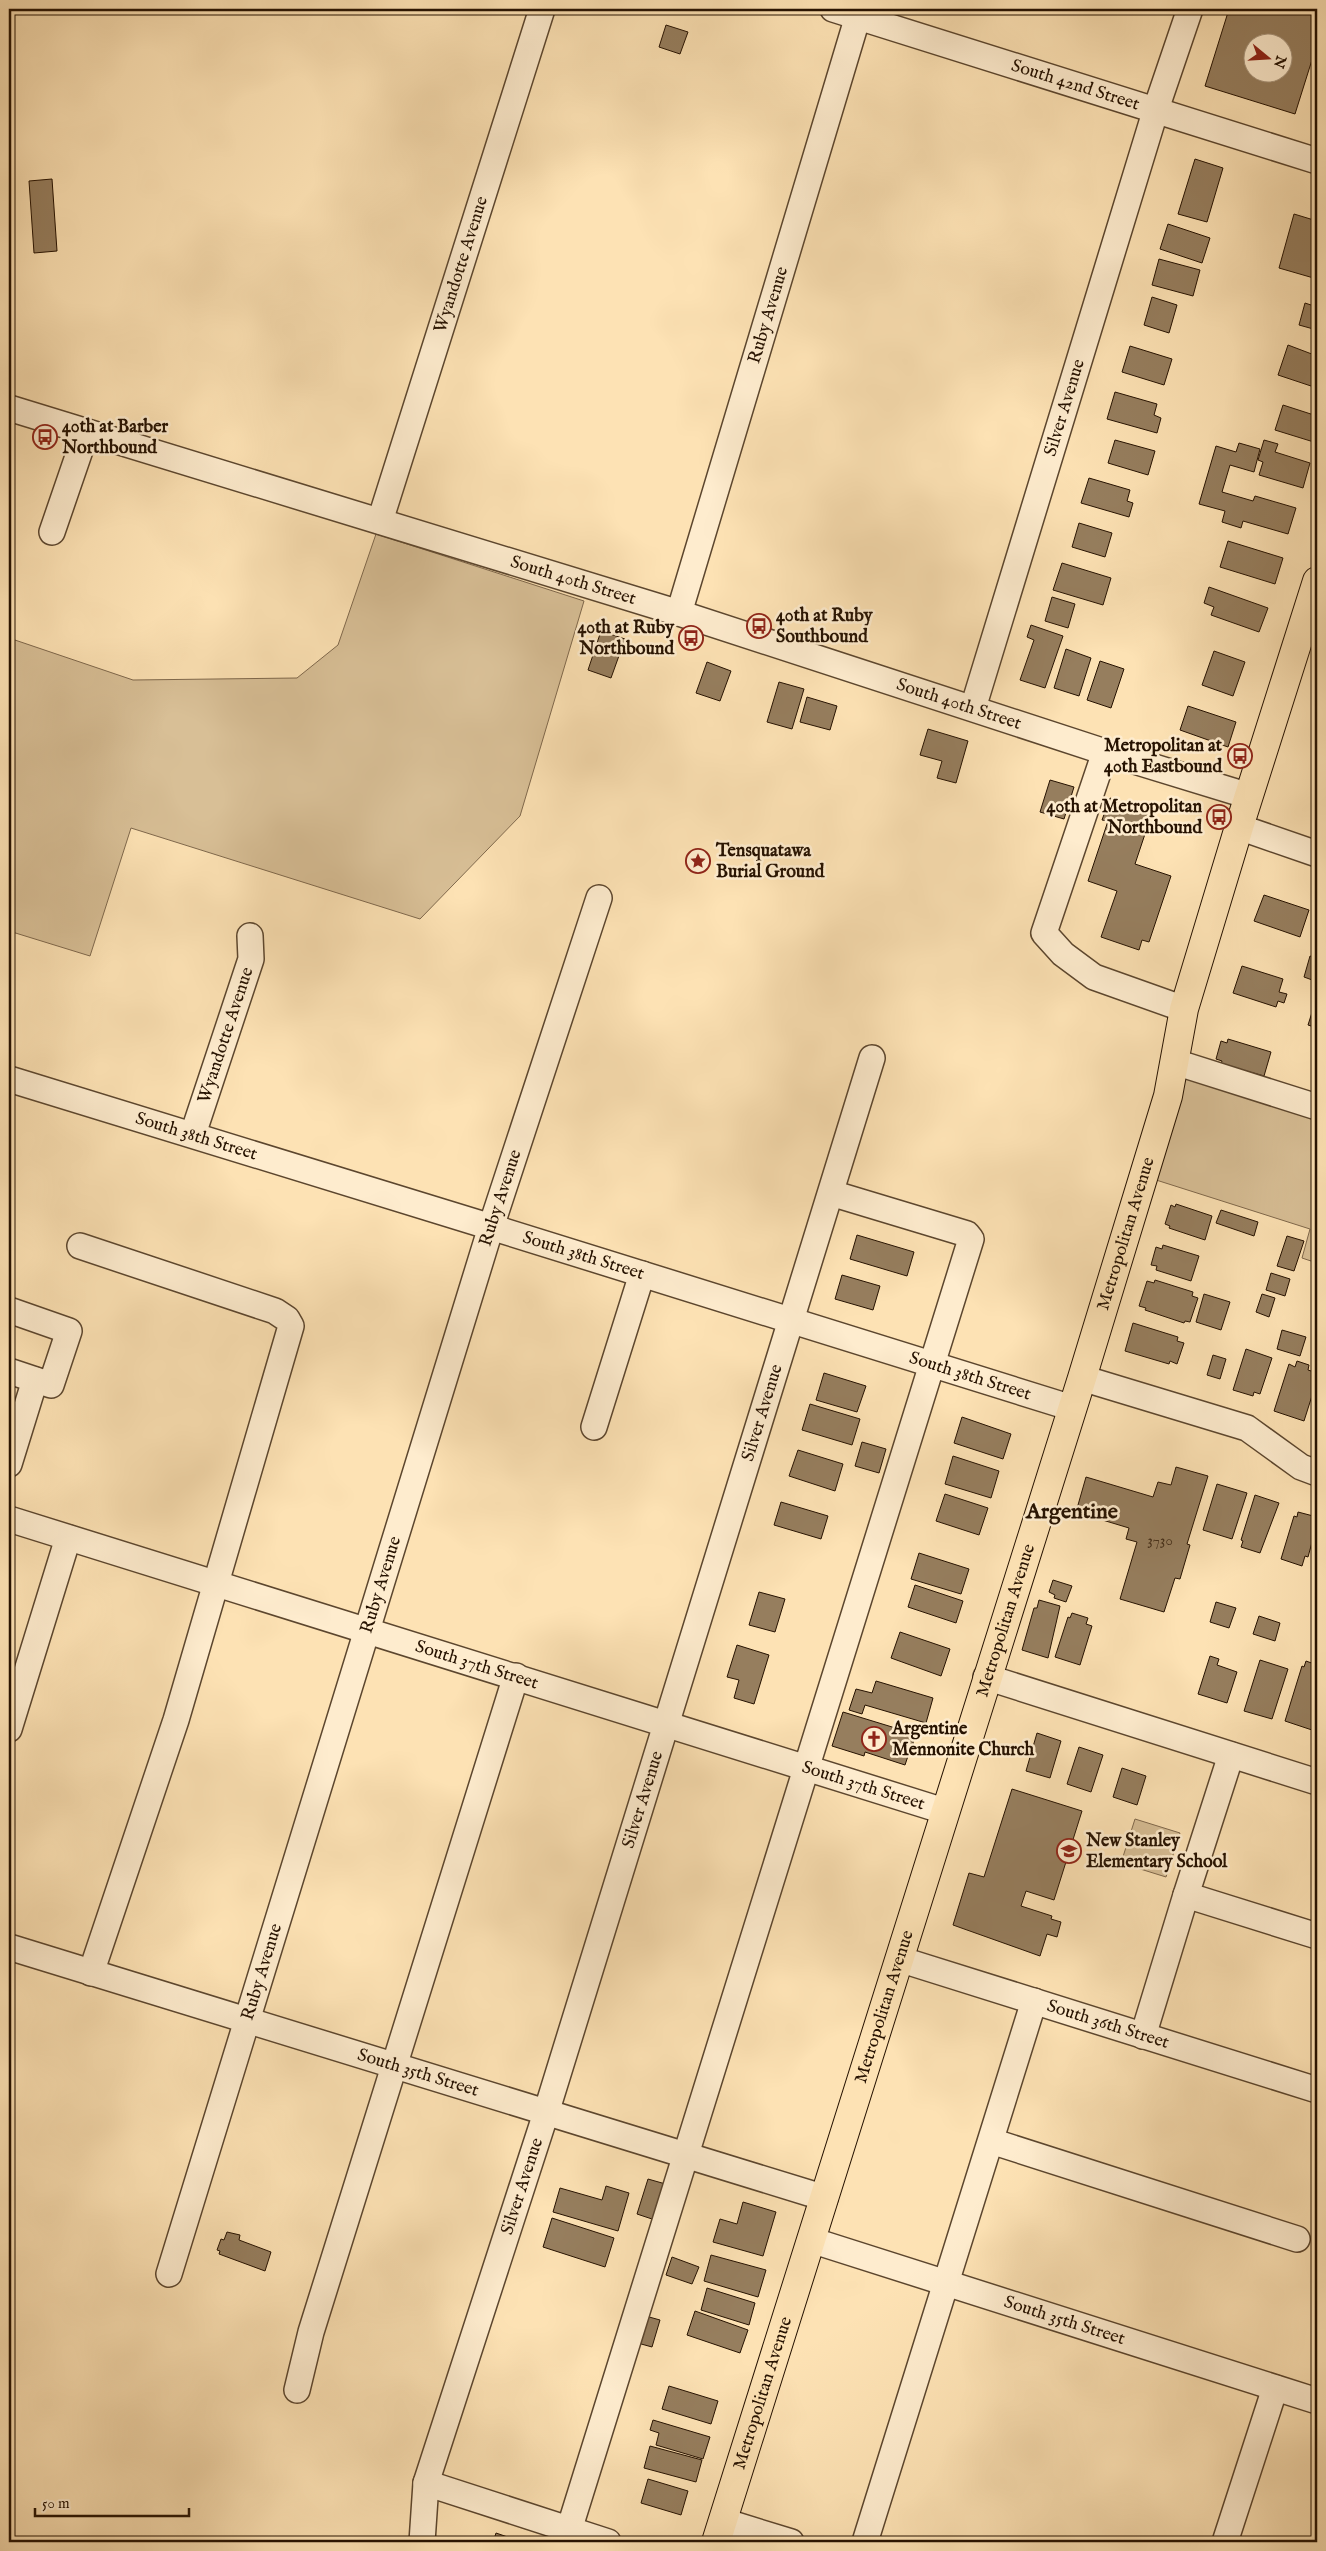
<svg xmlns="http://www.w3.org/2000/svg" width="1326" height="2551" font-family="'IM FELL English',serif">
	<rect width="100%" height="100%" fill="#fde2b4"/>
	<filter id="stains"><feTurbulence type="fractalNoise" baseFrequency=".004" numOctaves="4"/><feColorMatrix values="0 0 0 0 .2 0 0 0 0 .09 0 0 0 0 .02 0 0 0 .5 -.17"/></filter>
	<radialGradient id="worn" r=".72"><stop offset=".6" stop-color="#630" stop-opacity="0"/><stop offset="1" stop-color="#630" stop-opacity=".3"/></radialGradient>
	<path fill="#d8bf96" stroke="#7f684c" d="M376 534 584 601 520 816 420 919 131 828 90 956 9 931V638L133 680 297 678 338 645Z
		M1188 1076 1317 1117V1263L1302 1258 1310 1229 1153 1179 1183 1079Z
		M1135 1819 1180 1833 1166 1877 1121 1863Z"/>
	<path fill="#967e5e" stroke="#261201" fill-rule="evenodd" d="M1229 9H1317V44L1295 114 1205 86ZM1254 42H1284V72H1254Z
		M666 25 688 32 680 54 659 47Z
		M1195 159 1223 168 1207 222 1178 214Z
		M52 179 57 251 34 253 29 181Z
		M1294 214 1317 221V279L1279 268Z
		M1168 224 1210 238 1202 263 1160 249Z
		M1159 259 1200 270 1193 296 1152 285Z
		M1152 297 1177 305 1169 333 1144 325Z
		M1305 303 1317 307V330L1299 325Z
		M1288 345 1317 356V388L1278 375Z
		M1130 346 1172 359 1164 385 1122 372Z
		M1115 392 1157 404 1154 415 1161 418 1157 433 1107 419Z
		M1283 405 1317 416V443L1275 430Z
		M1115 440 1155 451 1148 475 1108 463Z
		M1264 440 1278 444 1275 452 1310 463 1303 488 1259 475 1263 462 1258 460Z
		M1239 443 1260 449 1254 472 1230 465 1222 492 1253 501 1255 496 1296 508 1288 534 1243 521 1241 528 1222 522 1225 511 1199 504 1216 446 1236 452Z
		M1089 478 1130 490 1127 501 1133 503 1129 517 1081 503Z
		M1079 523 1112 533 1105 557 1072 547Z
		M1228 541 1283 558 1275 584 1220 567Z
		M1062 563 1111 578 1103 605 1053 590Z
		M1209 587 1268 608 1259 632 1211 615 1214 607 1204 603Z
		M1052 597 1075 604 1068 628 1045 621Z
		M1031 625 1063 636 1045 688 1020 680 1034 640 1027 637Z
		M601 631 625 639 611 678 588 670Z
		M1066 649 1091 658 1079 696 1054 688Z
		M1214 651 1245 662 1233 696 1202 685Z
		M1100 661 1124 669 1111 708 1087 700Z
		M707 662 731 671 720 701 696 693Z
		M779 682 804 689 792 729 767 722Z
		M807 697 837 706 830 730 800 722Z
		M1188 706 1236 722 1228 747 1180 730Z
		M928 729 968 741 956 783 937 778 942 761 920 755Z
		M1050 780 1074 787 1064 819 1040 812Z
		M1110 798 1152 813 1135 864 1171 876 1149 942 1142 940 1139 950 1101 937 1117 891 1088 881 1108 821 1102 820Z
		M1264 895 1309 910 1300 937 1254 921Z
		M1310 956 1317 958V991L1312 990 1315 981 1304 977Z
		M1242 966 1283 979 1279 992 1287 994 1284 1003 1278 1001 1276 1007 1233 993Z
		M1315 1003 1317 1004V1028L1308 1025Z
		M1228 1039 1271 1052 1264 1076 1221 1064 1222 1061 1216 1059 1221 1041 1227 1043Z
		M1176 1204 1212 1216 1205 1240 1169 1228 1170 1226 1165 1224 1171 1205 1175 1207Z
		M1221 1210 1258 1222 1254 1236 1216 1223Z
		M857 1235 914 1252 907 1276 850 1259Z
		M1287 1236 1304 1241 1294 1271 1277 1266Z
		M1163 1245 1199 1256 1191 1281 1156 1270 1157 1266 1151 1265 1156 1247 1162 1249Z
		M1271 1273 1290 1279 1285 1296 1266 1290Z
		M842 1275 880 1286 873 1310 835 1299Z
		M1155 1280 1193 1292 1192 1296 1198 1298 1190 1322 1185 1321 1184 1323 1145 1310 1146 1308 1139 1306 1147 1281 1154 1283Z
		M1204 1294 1230 1302 1221 1330 1196 1322Z
		M1262 1294 1275 1298 1269 1317 1256 1312Z
		M1133 1323 1178 1337 1177 1341 1184 1343 1177 1364 1170 1361 1169 1364 1125 1351Z
		M1282 1330 1306 1337 1300 1356 1277 1349Z
		M1246 1349 1272 1358 1260 1394 1254 1392 1253 1396 1233 1390Z
		M1213 1355 1226 1359 1220 1379 1207 1375Z
		M1297 1361 1309 1365 1308 1370 1317 1373V1380L1304 1421 1274 1411 1289 1364 1295 1367Z
		M824 1373 866 1386 857 1412 816 1400Z
		M810 1404 860 1419 852 1445 802 1430Z
		M962 1417 1011 1434 1003 1459 954 1443Z
		M862 1442 886 1449 879 1473 855 1466Z
		M798 1450 843 1464 835 1491 789 1476Z
		M953 1456 999 1471 991 1498 945 1484Z
		M1176 1467 1208 1476 1187 1544 1190 1545 1180 1579 1175 1578 1164 1612 1120 1599 1137 1542 1126 1539 1129 1528 1076 1512 1086 1477 1153 1497 1158 1482 1171 1485Z
		M1217 1484 1247 1493 1232 1539 1203 1530Z
		M945 1494 988 1508 979 1535 936 1521Z
		M1255 1495 1279 1503 1260 1553 1241 1547 1243 1541 1241 1540Z
		M781 1502 828 1516 821 1539 774 1525Z
		M1298 1512 1317 1517 1315 1523 1317 1524 1308 1557 1305 1556 1302 1566 1281 1559 1294 1516 1297 1517Z
		M919 1553 969 1569 961 1594 911 1579Z
		M1053 1580 1072 1586 1066 1602 1054 1598 1055 1595 1049 1592Z
		M915 1585 963 1601 956 1623 908 1607Z
		M759 1592 785 1599 775 1632 749 1625Z
		M1039 1600 1060 1606 1048 1658 1022 1650 1034 1608H1037Z
		M1216 1602 1236 1608 1229 1628 1210 1622Z
		M1072 1613 1088 1618 1086 1624 1092 1626 1080 1665 1055 1657 1068 1617 1070 1618Z
		M1259 1616 1280 1623 1275 1641 1253 1634Z
		M900 1632 950 1649 941 1676 891 1658Z
		M737 1645 769 1655 754 1704 734 1698 739 1680 727 1677Z
		M1210 1656 1219 1659 1217 1665 1237 1672 1227 1703 1198 1694Z
		M1260 1660 1288 1669 1272 1719 1244 1711Z
		M1306 1661 1317 1665V1713L1312 1730 1285 1721 1302 1666 1304 1667Z
		M876 1681 933 1698 926 1723 865 1705 862 1714 849 1710 856 1689 872 1693Z
		M843 1712 915 1734 913 1743 917 1747 914 1755 908 1756 905 1765 865 1752 864 1756 832 1746Z
		M1037 1733 1061 1741 1050 1778 1026 1771Z
		M1079 1747 1103 1755 1091 1792 1067 1784Z
		M1122 1768 1146 1776 1137 1805 1113 1797Z
		M1012 1789 1082 1811 1054 1900 1026 1891 1021 1906 1052 1916 1051 1919 1061 1922 1057 1937 1047 1934 1040 1956 953 1925 969 1873 984 1877Z
		M648 2179 669 2185 658 2221 637 2214Z
		M606 2186 629 2193 618 2231 553 2212 560 2188 602 2200Z
		M743 2202 776 2212 763 2256 713 2242 720 2219 737 2224Z
		M552 2218 614 2238 605 2267 543 2247Z
		M227 2232 240 2235 239 2240 271 2252 265 2271 219 2254 220 2251 217 2250 221 2239 224 2240Z
		M711 2255 766 2270 758 2297 704 2281Z
		M672 2257 699 2267 692 2284 666 2275Z
		M707 2288 755 2303 749 2325 701 2310Z
		M695 2311 748 2330 740 2353 687 2335Z
		M642 2315 660 2320 652 2347 634 2342Z
		M669 2386 718 2401 711 2424 662 2409Z
		M653 2420 710 2437 703 2459 656 2445 659 2433 650 2430Z
		M650 2446 702 2460 696 2482 644 2468Z
		M648 2479 688 2491 681 2515 641 2503Z
		M496 2533 522 2542H493Z"/>
	<g fill="none" stroke-linecap="round" stroke-linejoin="round">
		<defs>
			<g id="minor">
				<path id="s1" d="M833 9 1317 161"/>
				<path id="s2" d="M9 408 679 613 1105 752 1249 796"/>
				<path id="s3" d="M380 521 542 9"/>
				<path d="M52 532 86 433"/>
				<path id="s4" d="M679 613 858 16"/>
				<path id="s5" d="M973 708 1156 109 1190 9"/>
				<path d="M1105 752 1044 933 1063 954 1094 977 1184 1009"/>
				<path d="M1239 827 1317 854"/>
				<path d="M1175 1062 1317 1107"/>
				<path id="s6" d="M9 1079 491 1227 1072 1408"/>
				<path id="s7" d="M193 1134 251 959 250 936"/>
				<path d="M80 1246 275 1311 287 1319 291 1326 176 1720 91 1973"/>
				<path d="M9 1310 69 1331 51 1385 9 1371"/>
				<path d="M1082 1378 1247 1428 1301 1467 1317 1473"/>
				<path d="M594 1427 642 1274"/>
				<path d="M9 1464 35 1380"/>
				<path id="s8" d="M9 1519 944 1811"/>
				<path d="M986 1677 1317 1782"/>
				<path d="M9 1729 68 1538"/>
				<path d="M1231 1755 1186 1895 1317 1936"/>
				<path id="s9" d="M9 1947 825 2198"/>
				<path id="s10" d="M899 1959 1317 2090"/>
				<path d="M1143 2036 1186 1895"/>
				<path d="M991 2141 1297 2239"/>
				<path id="s11" d="M811 2240 1317 2401"/>
				<path id="s12" d="M169 2274 491 1227 599 898"/>
				<path d="M297 2390 311 2332 516 1676"/>
				<path d="M426 2483 608 2542"/>
				<path d="M723 2521 791 2542"/>
				<path d="M569 2530 971 1239 967 1234 831 1193"/>
				<path id="s13" d="M422 2542 426 2483 546 2113 872 1058"/>
				<path d="M865 2542 1034 2001"/>
				<path d="M1225 2542 1275 2388"/>
			</g>
			<g id="major">
				<path id="s14" d="M716 2542 1082 1378 1168 1096 1184 1009 1239 827 1317 581"/>
			</g>
		</defs>
		<use href="#minor" stroke="#5c462e" stroke-width="28"/>
		<use href="#major" stroke="#261201" stroke-width="30"/>
		<use href="#minor" stroke="#feecce" stroke-width="25"/>
		<use href="#major" stroke="#fde2b4" stroke-width="28"/>
	</g>
	<defs>
		<symbol id="bus-ring" viewBox="-11 -11 22 22"><circle r="9.5" fill="#feecce" stroke="#8f2418" stroke-width="1.5"/><path d="M-5-6H5V4H4V6H2V4H-2V6H-4V4H-5ZM-3.5-4V0h7V-4ZM-3.5 1.2v1.5H-2V1.2ZM2 1.2v1.5H3.5V1.2Z" fill="#8f2418"/></symbol>
		<symbol id="sight-ring" viewBox="-11 -11 22 22"><circle r="9.5" fill="#feecce" stroke="#8f2418" stroke-width="1.5"/><path d="M0-6L1.8-2.2L6-1.7L2.9 1.2L3.7 5.4L0 3.3L-3.7 5.4L-2.9 1.2L-6-1.7L-1.8-2.2Z" fill="#8f2418"/></symbol>
		<symbol id="church-ring" viewBox="-11 -11 22 22"><circle r="9.5" fill="#feecce" stroke="#8f2418" stroke-width="1.5"/><path d="M-1.2-6h2.4v3.5h3.3v2.4h-3.3V6h-2.4V-.1h-3.3v-2.4h3.3Z" fill="#8f2418"/></symbol>
		<symbol id="school-ring" viewBox="-11 -11 22 22"><circle r="9.5" fill="#feecce" stroke="#8f2418" stroke-width="1.5"/><path d="M0-5L7-2L0 1L-7-2ZM-4 1L0 2.5L4 1V4Q0 6-4 4Z" fill="#8f2418"/></symbol>
	</defs>
	<g fill-rule="evenodd">
		<use href="#bus-ring" x="31" y="423" width="28" height="28"/>
		<use href="#bus-ring" x="745" y="612" width="28" height="28"/>
		<use href="#bus-ring" x="677" y="624" width="28" height="28"/>
		<use href="#bus-ring" x="1226" y="742" width="28" height="28"/>
		<use href="#bus-ring" x="1205" y="803" width="28" height="28"/>
		<use href="#sight-ring" x="684" y="847" width="28" height="28"/>
		<use href="#church-ring" x="860" y="1725" width="28" height="28"/>
		<use href="#school-ring" x="1055" y="1837" width="28" height="28"/>
	</g>
	<g text-anchor="middle" dominant-baseline="central" stroke-width="5" stroke-linejoin="round" paint-order="stroke">
		<g font-size="15" fill="#422d18">
			<text x="1160" y="1540">3730</text>
		</g>
		<g font-size="18" fill="#261201" stroke="#feecce">
			<text stroke="none"><textPath href="#s1" startOffset="254">South 42nd Street</textPath></text>
			<text stroke="none"><textPath href="#s3" startOffset="269">Wyandotte Avenue</textPath></text>
			<text stroke="none"><textPath href="#s4" startOffset="311">Ruby Avenue</textPath></text>
			<text stroke="none"><textPath href="#s5" startOffset="314">Silver Avenue</textPath></text>
			<text stroke="none"><textPath href="#s2" startOffset="590">South 40th Street</textPath></text>
			<text stroke="none"><textPath href="#s2" startOffset="995">South 40th Street</textPath></text>
			<text stroke="none"><textPath href="#s7" startOffset="104">Wyandotte Avenue</textPath></text>
			<text stroke="none"><textPath href="#s6" startOffset="196">South 38th Street</textPath></text>
			<text stroke="none"><textPath href="#s12" startOffset="1126">Ruby Avenue</textPath></text>
			<text stroke="none"><textPath href="#s14" startOffset="1371">Metropolitan Avenue</textPath></text>
			<text stroke="none"><textPath href="#s6" startOffset="601">South 38th Street</textPath></text>
			<text stroke="none"><textPath href="#s6" startOffset="1006">South 38th Street</textPath></text>
			<text stroke="none"><textPath href="#s13" startOffset="1181">Silver Avenue</textPath></text>
			<text stroke="none"><textPath href="#s12" startOffset="721">Ruby Avenue</textPath></text>
			<text stroke="none"><textPath href="#s14" startOffset="966">Metropolitan Avenue</textPath></text>
			<text stroke="none"><textPath href="#s8" startOffset="490">South 37th Street</textPath></text>
			<text stroke="none"><textPath href="#s8" startOffset="895">South 37th Street</textPath></text>
			<text stroke="none"><textPath href="#s13" startOffset="776">Silver Avenue</textPath></text>
			<text stroke="none"><textPath href="#s12" startOffset="316">Ruby Avenue</textPath></text>
			<text stroke="none"><textPath href="#s14" startOffset="561">Metropolitan Avenue</textPath></text>
			<text stroke="none"><textPath href="#s10" startOffset="219">South 36th Street</textPath></text>
			<text stroke="none"><textPath href="#s9" startOffset="428">South 35th Street</textPath></text>
			<text stroke="none"><textPath href="#s13" startOffset="371">Silver Avenue</textPath></text>
			<text stroke="none"><textPath href="#s11" startOffset="266">South 35th Street</textPath></text>
			<text stroke="none"><textPath href="#s14" startOffset="156">Metropolitan Avenue</textPath></text>
		</g>
		<g font-size="18" font-weight="bold" fill="#261201" stroke="#feecce" text-anchor="start">
			<text x="62" y="427">40th at Barber<tspan x="62" dy="21">Northbound</tspan></text>
			<text x="776" y="616">40th at Ruby<tspan x="776" dy="21">Southbound</tspan></text>
			<text x="674" y="628" text-anchor="end">40th at Ruby<tspan x="674" dy="21">Northbound</tspan></text>
			<text x="1222" y="746" text-anchor="end">Metropolitan at<tspan x="1222" dy="21">40th Eastbound</tspan></text>
			<text x="1202" y="807" text-anchor="end">40th at Metropolitan<tspan x="1202" dy="21">Northbound</tspan></text>
			<text x="716" y="851">Tensquatawa<tspan x="716" dy="21">Burial Ground</tspan></text>
			<text x="892" y="1729">Argentine<tspan x="892" dy="21">Mennonite Church</tspan></text>
			<text x="1086" y="1841">New Stanley<tspan x="1086" dy="21">Elementary School</tspan></text>
		</g>
		<g font-size="22" font-weight="bold" fill="#261201" stroke="#feecce">
			<text x="1072" y="1512">Argentine</text>
		</g>
	</g>
	<rect width="1326" height="2551" fill="none" stroke="#fde2b4" stroke-width="30"/>
	<rect x="10" y="10" width="1306" height="2531" fill="none" stroke="#261201" stroke-width="2.5"/>
	<rect x="15" y="15" width="1296" height="2521" fill="none" stroke="#261201"/>
	<g transform="translate(1268 58) rotate(108)"><circle r="24" fill="#feecce" stroke="#a8957c"/>
	<path d="M0-4L9 19L0 12L-9 19Z" fill="#8f2418"/>
	<text y="-8" font-size="14" font-weight="bold" text-anchor="middle" fill="#261201">N</text>
	</g>
	<path d="M35 2508v8h154v-8" fill="none" stroke="#261201" stroke-width="2.5"/>
	<text x="42" y="2508" font-size="15" fill="#261201" stroke="#feecce" stroke-width="4" paint-order="stroke">50 m</text>
	<rect width="100%" height="100%" filter="url(#stains)"/>
	<rect width="100%" height="100%" fill="url(#worn)"/>
</svg>
